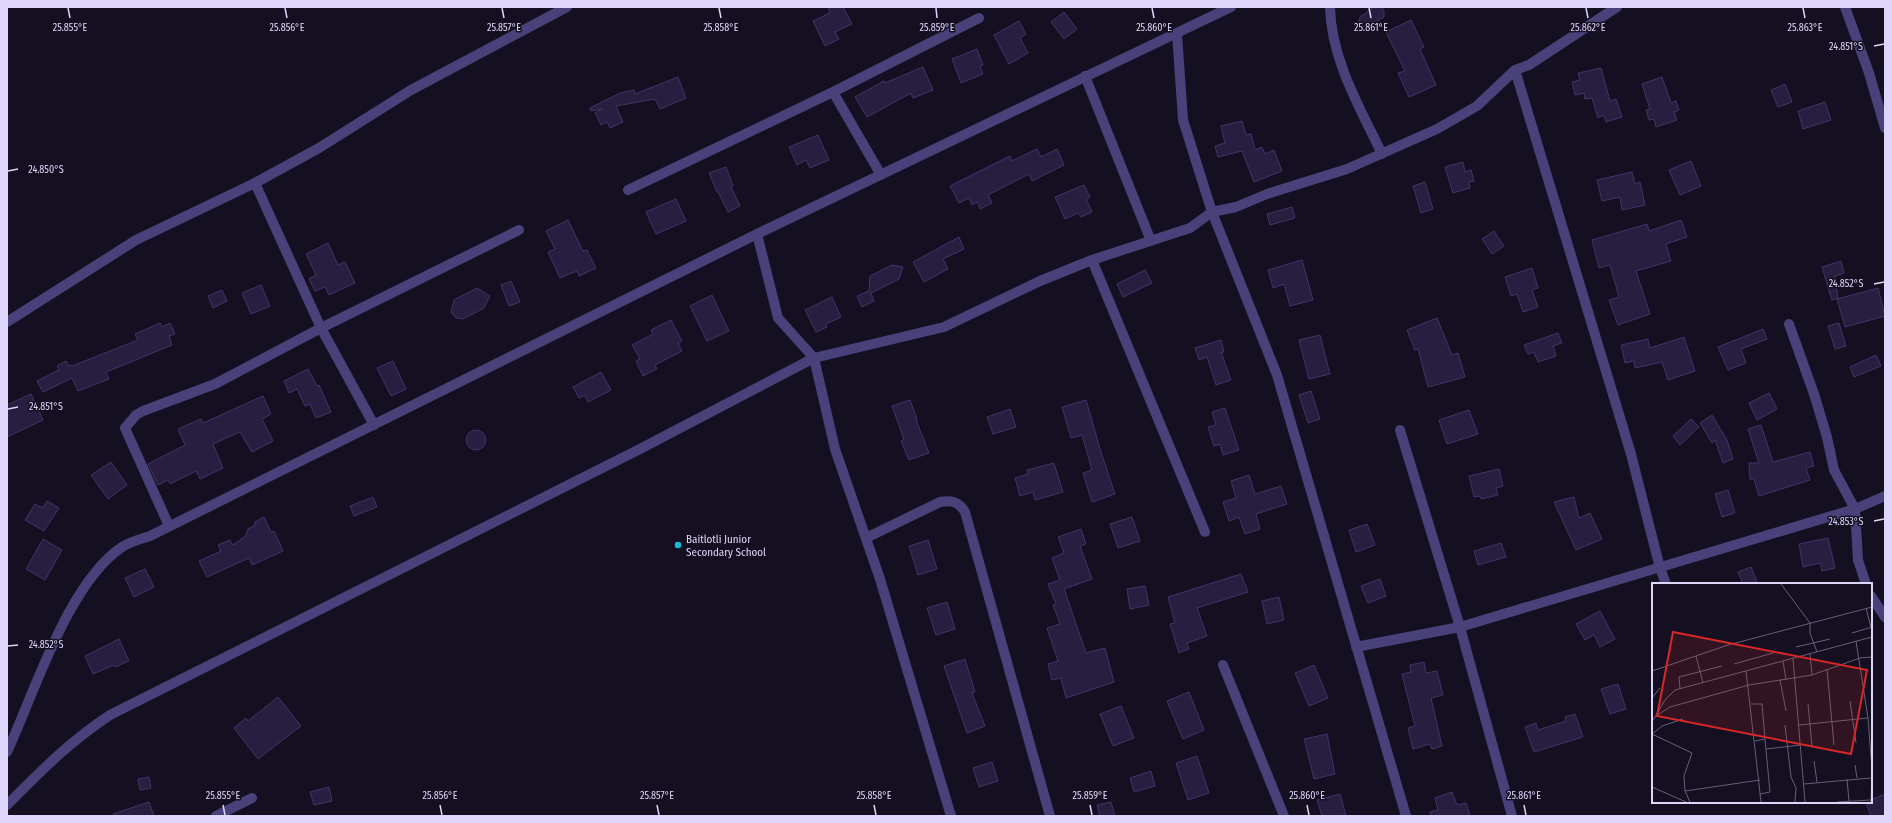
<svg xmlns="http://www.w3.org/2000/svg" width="1892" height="823" font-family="'Fira Sans Condensed',sans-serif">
	<rect width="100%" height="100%" fill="#151021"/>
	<path fill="#281e3f" stroke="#433369" d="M828 7H843L852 24 835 32 839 39 825 46 813 21 830 13Z
		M1374 7H1380L1384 10V17L1368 26 1363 27 1358 24 1360 17Z
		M1064 12 1077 29 1064 39 1051 22Z
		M1411 20 1424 47 1420 49 1436 85 1409 97 1398 73 1405 71 1386 32Z
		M1019 21 1026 34 1020 38 1028 53 1009 64 994 35Z
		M977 49 983 65 980 66 983 74 961 83 952 59Z
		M923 67 933 90 913 98 911 93 867 117 855 97 884 81 885 83Z
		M1601 68 1610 101 1616 99 1622 117 1606 122 1604 115 1598 118 1592 98 1585 99 1584 93 1575 95 1572 82 1580 80 1578 73Z
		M678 77 686 98 660 109 655 99 616 106 623 122 610 128 607 122 601 125 595 113 602 109 591 111 590 108 620 93 634 90 635 94Z
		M1662 77 1671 103 1676 101 1679 110 1674 112 1677 120 1656 127 1654 119 1649 120 1646 110 1650 109 1642 84Z
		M1785 84 1792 102 1778 107 1771 90Z
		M1825 102 1831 120 1803 129 1798 111Z
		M1242 121 1246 135 1251 134 1255 150 1262 147 1265 154 1274 150 1282 171 1254 182 1242 151 1218 157 1215 146 1225 143 1221 126Z
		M818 135 829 160 810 168 806 160 797 165 789 147Z
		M1037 149 1041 157 1057 149 1064 165 1032 181 1029 174 988 195 992 203 980 209 977 202 972 205 969 198 959 203 950 186 1010 156 1012 161Z
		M1691 161 1701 186 1680 195 1669 170Z
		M1463 162 1465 172 1471 170 1474 181 1469 182 1470 188 1453 193 1445 167Z
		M726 167 733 186 731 187 740 206 728 212 718 192H717L709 173Z
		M1632 172 1635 184 1640 182 1645 205 1622 210 1620 197 1602 201 1597 180Z
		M1425 182 1433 209 1421 213 1413 186Z
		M1084 185 1090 197 1086 199 1092 212 1081 217 1078 213 1065 219 1055 197Z
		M676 199 686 221 656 234 646 212Z
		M1292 207 1295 218 1270 225 1267 214Z
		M568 220 583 251 587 250 596 268 579 276 577 271 560 278 548 252 555 249 546 231Z
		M1681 220 1687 237 1666 244 1671 261 1636 271 1650 314 1618 325 1609 300 1619 297 1610 265 1599 268 1592 240 1647 224 1649 231Z
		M1494 231 1504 246 1492 254 1482 239Z
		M959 237 964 249 943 259 948 269 924 282 913 262Z
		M328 243 338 265 345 262 355 283 329 295 325 287 315 291 309 279 316 275 306 254Z
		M1302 260 1313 300 1290 306 1284 284 1273 288 1268 270Z
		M1841 261 1844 273 1835 276 1838 298 1832 300 1822 267Z
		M892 265 903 267 899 279 871 293 874 301 862 307 857 296 869 291 870 276Z
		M1532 268 1538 288 1532 290 1538 307 1523 312 1517 294 1511 296 1505 277Z
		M1145 270 1152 283 1123 297 1117 284Z
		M511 281 520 302 509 306 501 285Z
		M261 285 270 306 251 314 242 293Z
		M477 288 490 296 484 308 463 319 456 318 451 312 454 300Z
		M1878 288 1885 316 1845 327 1837 299Z
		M222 290 227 301 213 308 208 296Z
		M712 295 729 331 707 341 690 306Z
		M832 297 841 317 826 324 827 327 816 332 805 310Z
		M1437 318 1452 355 1458 353 1465 377 1428 387 1418 349 1415 350 1407 330Z
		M671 320 682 341 678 343 682 351 655 365 657 369 643 376 636 361 640 359 632 345 653 334 651 330Z
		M160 323 162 327 170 323 175 334 169 336 172 345 106 372 109 379 78 391 72 378 43 392 37 381 59 370 57 366 66 361 69 366 71 365 72 366 138 340 135 334Z
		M1839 323 1846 346 1835 349 1828 326Z
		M1763 329 1767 339 1741 349 1746 363 1728 370 1718 347Z
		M1558 333 1562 343 1553 346 1556 356 1538 362 1534 352 1528 354 1524 345Z
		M1320 335 1330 374 1309 379 1299 340Z
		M1684 337 1695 371 1668 380 1662 362 1635 368 1634 361 1625 363 1621 345 1648 339 1650 348Z
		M1221 340 1224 352H1221L1231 380 1216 385 1207 357 1199 360 1195 348Z
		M1876 355 1881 366 1854 377 1850 367Z
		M393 361 406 389 391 396 377 368Z
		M308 369 317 386 319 385 331 412 316 418 310 404 305 406 297 389 289 393 284 381Z
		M601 372 611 390 588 402 585 395 579 398 573 387Z
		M1311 391 1320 419 1308 423 1299 395Z
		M1769 393 1777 409 1757 420 1749 403Z
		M31 394 43 420 7 437V405Z
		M263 396 271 414 262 419 273 441 252 452 240 432 213 444 223 468 200 479 196 471 170 484 168 480 158 485 148 464 185 445 178 429 201 419 203 423Z
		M910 400 917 419 916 420 929 453 909 460 901 441 904 439 892 406Z
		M1086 400 1100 449 1115 494 1092 502 1083 473 1092 470 1082 435 1071 438 1062 407Z
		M1225 408 1239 450 1223 455 1220 444 1214 446 1208 427 1216 425 1212 412Z
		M1010 409 1016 427 993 434 987 417Z
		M1469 410 1478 434 1447 444 1439 420Z
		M1712 415 1727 440 1733 459 1723 463 1715 440 1712 443 1700 423Z
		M1691 419 1699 427 1680 445 1673 436Z
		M1761 425 1773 462 1810 452 1814 466 1806 468 1810 480 1759 496 1754 479H1750L1749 463H1759L1748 429Z
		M466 440a10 10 0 1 1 20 0a10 10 0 1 1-20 0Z
		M111 462 127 485 108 499 91 475Z
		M1054 463 1063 492 1035 500 1033 492 1020 496 1015 478 1028 474 1027 470Z
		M1499 469 1503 486 1496 488 1498 495 1481 499 1480 496 1474 497 1469 476Z
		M1249 475 1255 494 1281 486 1287 504 1256 514 1260 529 1245 534 1239 517 1229 521 1223 502 1236 498 1231 481Z
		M1728 490 1735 513 1722 517 1715 494Z
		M373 497 377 507 354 516 350 506Z
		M1574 497 1579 518 1590 513 1602 539 1576 550 1554 502Z
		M47 501 59 508 44 531 25 520 35 504 43 508Z
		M264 517 271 532 274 531 283 551 252 565 249 558 207 577 199 561 221 551 218 545 230 540 233 545 246 536 248 529 254 526 255 522Z
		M1132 517 1140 541 1118 548 1110 524Z
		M1367 524 1375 545 1356 552 1349 530Z
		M1081 529 1086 544 1080 546 1092 579 1064 589 1086 653 1105 648 1114 682 1066 698 1061 678 1052 680 1048 664 1058 661 1047 628 1060 624 1053 605 1056 604 1048 584 1060 580 1052 558 1064 553 1058 537Z
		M1828 538 1835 568 1822 571 1820 563 1803 567 1799 544Z
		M43 539 62 550 45 580 26 569Z
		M928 540 937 569 918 575 909 546Z
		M1501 543 1506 557 1478 565 1474 551Z
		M1751 567 1758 584H1743L1738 572Z
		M145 569 154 587 134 597 125 578Z
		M1241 574 1248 592 1197 608 1207 636 1187 643 1189 649 1179 653 1170 624 1175 623 1168 597Z
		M1380 579 1386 596 1368 603 1361 586Z
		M1145 586 1149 605 1130 609 1127 589Z
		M1279 597 1284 620 1267 624 1262 601Z
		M947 602 955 629 936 635 927 608Z
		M1600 611 1615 639 1600 647 1594 635 1585 640 1576 624Z
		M119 639 129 661 115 667 114 665 93 674 85 656Z
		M965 659 975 692 972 693 985 726 967 733 944 666Z
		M1424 662 1426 673 1437 671 1443 695 1431 698 1442 746 1432 749 1430 744 1413 749 1408 728 1415 726 1402 674 1411 672 1410 665Z
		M1314 665 1328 698 1309 706 1295 673Z
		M1618 684 1626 709 1610 714 1601 689Z
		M1189 692 1204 730 1183 739 1167 701Z
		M278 697 301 726 258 759 234 728 246 718 248 721Z
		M1121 706 1134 738 1113 746 1100 714Z
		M1575 714 1583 737 1534 752 1525 727 1536 723 1538 730 1566 721 1565 717Z
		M1327 734 1335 774 1314 779 1304 739Z
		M1197 756 1209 793 1188 800 1176 763Z
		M992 762 998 781 979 787 973 768Z
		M1151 771 1155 786 1134 792 1130 778Z
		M149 777 151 788 140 790 138 779Z
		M329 787 332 801 314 805 310 792Z
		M1452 792 1457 805 1466 803 1470 816H1431L1430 812 1438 810 1435 798Z
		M1340 794 1346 816H1322L1317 800Z
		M1885 794V816H1871L1866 803 1871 802V800Z
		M149 802 154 816H114L113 814Z
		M1111 802 1115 816H1100L1097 805Z"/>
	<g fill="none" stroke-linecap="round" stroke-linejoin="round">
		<path stroke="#49417a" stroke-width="10" d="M1330 7C1331 59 1360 108 1382 154
			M1177 34 1183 120 1212 212 1277 375 1406 816
			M1515 70 1631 454 1660 568 1666 584
			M1085 76 1151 241
			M833 92 881 175
			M255 183 321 328 374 425
			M628 190 833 92 979 18
			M757 234 778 318 814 358 835 449 880 579 951 816
			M1092 260 1205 532
			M7 322 136 240 255 183 319 148 411 90 567 7
			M1789 324 1814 394 1827 437 1834 470 1855 509 1858 560 1866 584
			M1400 430 1460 627 1512 816
			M169 526 125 428 136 415 143 411 215 384 321 328 519 230
			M866 538 940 502C952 500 959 502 965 512L1050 816
			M1871 596 1885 617
			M1356 647 1460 627 1855 509 1885 496
			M1223 665 1284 816
			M7 805C41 771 69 742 110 715L640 449 814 358 944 327 1040 281 1092 260 1190 228 1212 212 1236 207 1267 194 1347 169 1437 129 1477 106 1515 70 1529 65 1617 7
			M216 816 252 798"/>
		<path stroke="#49417a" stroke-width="10" d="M1845 7 1869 73 1885 128
			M7 752C34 694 68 583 122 547 130 542 141 539 150 536L757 234 1231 7"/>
	</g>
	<path fill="none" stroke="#ddd5fa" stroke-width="1.5" d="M68 8 70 18M285 8 287 18M502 8 504 18M719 8 721 18M936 8 937 18M1152 8 1154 18M1369 8 1371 18M1586 8 1588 18M1803 8 1805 18M1874 46 1884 44M8 171 18 169M1874 284 1884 282M8 409 18 407M1874 521 1884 519M8 646 18 645M223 805 225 815M440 805 442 815M657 805 659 815M874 805 876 815M1090 805 1092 815M1307 805 1309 815M1524 805 1526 815"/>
	<circle fill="#1bb8e0" stroke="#151021" stroke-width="1.5" cx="678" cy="545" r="4"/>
	<g text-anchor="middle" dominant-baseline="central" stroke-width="3" stroke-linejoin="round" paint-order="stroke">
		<g font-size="11" fill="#ddd5fa" stroke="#151021" text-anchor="start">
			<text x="686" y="539">Baitlotli Junior<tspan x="686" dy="13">Secondary School</tspan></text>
		</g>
	</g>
	<g transform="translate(1652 583)">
		<rect width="220" height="220" fill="#151021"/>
		<path fill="none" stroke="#655f78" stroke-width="1" d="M129 1 158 40V50L165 69M214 25 220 48M200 50 220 44M204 58 216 135 220 186 219 219M144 64 178 56M158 71 160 92M44 73 51 100M141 76 153 219M131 78 134 97M82 81 121 70M175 86 182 162M0 88 76 62 220 24M94 88 109 219M128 97 134 128M28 106 27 94 70 83M0 115 8 105M198 118 204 160M99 121H110L113 156 103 158M156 121 160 163M4 133 18 124 97 102 160 92 208 75 220 74M0 139 13 117 23 107 220 54M133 142 139 194 144 205 143 219M147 142 216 135M0 151 40 170 32 193 33 208 38 219M0 151 10 143 31 136M114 166 149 162M162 178 165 199M203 182 205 195M195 196 197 218M152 201 219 195M0 204 34 219M33 208 108 197M108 211 118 209 113 156M185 219 219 217"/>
		<path fill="#d62828" fill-opacity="0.15" stroke="#d62828" stroke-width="2" d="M21 49 215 87 199 171 5 133Z"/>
		<rect width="220" height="220" fill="none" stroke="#ddd5fa" stroke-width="2"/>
	</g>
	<g font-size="10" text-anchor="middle" fill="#ddd5fa" stroke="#151021" stroke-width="3" stroke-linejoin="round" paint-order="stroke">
		<text x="70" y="31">25.855°E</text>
		<text x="287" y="31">25.856°E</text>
		<text x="504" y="31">25.857°E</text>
		<text x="721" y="31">25.858°E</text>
		<text x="937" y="31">25.859°E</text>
		<text x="1154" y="31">25.860°E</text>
		<text x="1371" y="31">25.861°E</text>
		<text x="1588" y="31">25.862°E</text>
		<text x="1805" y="31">25.863°E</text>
		<text x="1846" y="50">24.851°S</text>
		<text x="46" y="173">24.850°S</text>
		<text x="1846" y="287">24.852°S</text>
		<text x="46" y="410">24.851°S</text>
		<text x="1846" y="525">24.853°S</text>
		<text x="46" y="648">24.852°S</text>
		<text x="223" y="799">25.855°E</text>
		<text x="440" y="799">25.856°E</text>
		<text x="657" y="799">25.857°E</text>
		<text x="874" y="799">25.858°E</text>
		<text x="1090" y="799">25.859°E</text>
		<text x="1307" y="799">25.860°E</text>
		<text x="1524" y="799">25.861°E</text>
	</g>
	<rect width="1892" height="823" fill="none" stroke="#ddd5fa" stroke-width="16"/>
</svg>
